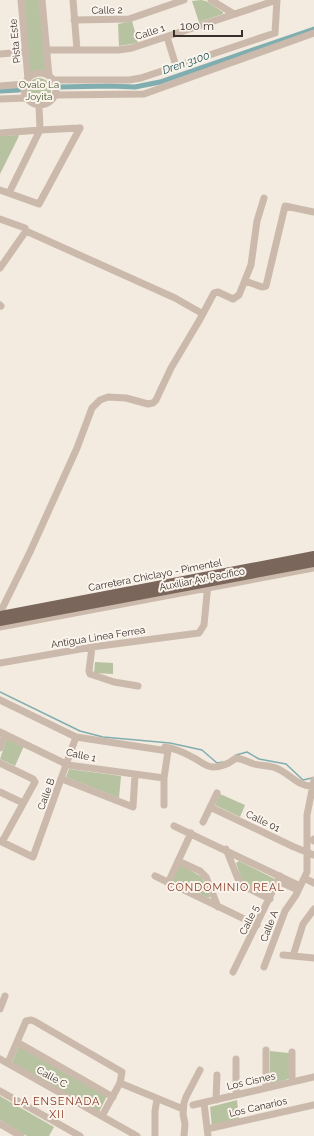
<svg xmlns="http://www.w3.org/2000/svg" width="314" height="1136" font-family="Raleway,sans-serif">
	<rect width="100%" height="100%" fill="#f3eae0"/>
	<path fill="#b7c2a0" d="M24 0H40L46 73 38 72 30 75Z
		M201 0 206 1 223 12V14L199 22 192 1Z
		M132 21 138 43 119 46 118 24Z
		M27 90a12 12 0 1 1 24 0a12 12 0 1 1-24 0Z
		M19 135 18 138 0 174V136Z
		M95 662 113 663V674L94 673Z
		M7 738 24 746 15 766 0 759Z
		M69 769 121 776 119 798 66 777Z
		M220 794 245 805 240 817 215 805Z
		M239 861 275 879 268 894H266L242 881 236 863Z
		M178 865H181L202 877 210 896 209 898 172 882Z
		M19 1046 107 1096 99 1112 12 1063Z
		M270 1051 289 1053V1079L270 1084Z
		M0 1096 54 1127 49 1136H27L0 1120Z
		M237 1100 239 1120 212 1127 210 1107Z"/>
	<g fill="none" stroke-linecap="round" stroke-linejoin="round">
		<path stroke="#80aeb0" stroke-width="1.5" d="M0 692 80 731 103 737 170 743 202 750 217 763 223 762
			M236 755 247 752 259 759 286 764 303 780 312 778"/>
		<path stroke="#80aeb0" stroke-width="5" d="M59 87 110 86 135 87 160 82 314 29
			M0 91 19 90"/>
		<path stroke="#cbbaac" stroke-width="7" d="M21 0 28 79
			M42 0 49 76
			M73 0 77 50
			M211 0 234 14
			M74 20 129 19 184 0
			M275 33 277 0
			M167 37 176 66
			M46 50H119L132 48 277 0
			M0 54 25 52
			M24 89a16 16 0 1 1 32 0a16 16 0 1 1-32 0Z
			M53 80H129L141 78 275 33
			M0 86 26 84
			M55 95 144 94 314 33
			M0 99 27 98
			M0 133 40 130 80 128
			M0 190 39 204 80 128
			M9 193 40 130 39 105
			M0 219 25 228
			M0 268 26 231 175 298 203 314
			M245 281 262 287 266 286 285 206 314 212
			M0 305 1 306
			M0 613 30 552 77 448 92 408 100 400 108 397 126 398 148 404 153 403 156 400 171 368 199 321 214 293 218 292 233 299 239 295 251 265 257 221 264 198
			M0 627 314 568
			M92 647 89 671 90 674 114 682 138 686
			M0 663 92 647 199 633 204 625 208 584
			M0 700 76 737 168 751 164 778V805
			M0 732 68 765 164 778
			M165 747C175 748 185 753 194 758 200 761 206 767 213 767 222 767 230 763 236 758 243 759 248 762 254 764 261 766 269 765 276 768 289 773 298 787 313 786
			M0 748 5 734
			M0 763 33 779 35 782 2 842
			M62 779 133 807 135 775
			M0 792 23 803
			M210 807 294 847 314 855
			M203 822 217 793
			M174 826 300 886
			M0 841 33 857 76 737
			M314 841V839
			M226 849 238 879 244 886 270 899
			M178 861 200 871 206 877 218 907
			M155 876 257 925
			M304 878 314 883
			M278 881 298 890
			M168 883 191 833
			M283 955 314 958
			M293 956 303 924 314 909
			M264 967 285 911 296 895 307 872V815L314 780
			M233 972 280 876
			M0 1009 5 996
			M17 1042 113 1097
			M266 1050V1088
			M0 1059 137 1136
			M236 1059V1095
			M8 1063 26 1021 31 1020 34 1021 122 1072 120 1083 102 1116
			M292 1082V1052
			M120 1083 183 1109
			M0 1091 80 1136
			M216 1100 217 1075
			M204 1103 208 1136
			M193 1105 314 1077
			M0 1124 21 1136
			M207 1129 314 1105
			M155 1136V1111L157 1099
			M184 1136 185 1124 183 1114 184 1103 186 1097 200 1070"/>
		<path stroke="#7b665c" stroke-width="8" d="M0 615 314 555
			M0 622 314 563"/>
	</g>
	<g text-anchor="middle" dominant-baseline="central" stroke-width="4" stroke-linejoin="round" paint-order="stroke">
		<g font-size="10" fill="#392f2b" stroke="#faf4ed">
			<text transform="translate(107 10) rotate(-1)">Calle 2</text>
			<text transform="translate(150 32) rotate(-18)">Calle 1</text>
			<text transform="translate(15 41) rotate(-95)">Pista Este</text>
			<text transform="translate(155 575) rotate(-11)">Carretera Chiclayo - Pimentel</text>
			<text transform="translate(202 579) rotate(-11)">Auxiliar Av. Pacífico</text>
			<text transform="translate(98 637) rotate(-9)">Antigua Linea Ferrea</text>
			<text transform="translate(81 755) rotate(12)">Calle 1</text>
			<text transform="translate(46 794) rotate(-70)">Calle B</text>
			<text transform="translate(263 821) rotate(26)">Calle 01</text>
			<text transform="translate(249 920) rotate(-64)">Calle 5</text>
			<text transform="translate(269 926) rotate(-69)">Calle A</text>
			<text transform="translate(52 1077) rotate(29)">Calle C</text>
			<text transform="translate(251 1081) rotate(-13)">Los Cisnes</text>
			<text transform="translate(258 1107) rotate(-13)">Los Canarios</text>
		</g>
		<g font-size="10" fill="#49572f" stroke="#faf4ed">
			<text x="39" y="84">Ovalo La<tspan x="39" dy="12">Joyita</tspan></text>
		</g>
		<g font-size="11" font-style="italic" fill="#21575a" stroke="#faf4ed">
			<text transform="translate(186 63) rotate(-19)">Dren 3100</text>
		</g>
		<g font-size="11" letter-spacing="1" fill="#873b25" stroke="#faf4ed">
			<text x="226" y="887">CONDOMINIO REAL</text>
			<text x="57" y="1101">LA ENSENADA<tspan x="57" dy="13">XII</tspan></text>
		</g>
	</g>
	<path d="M174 30v6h68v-6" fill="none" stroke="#392f2b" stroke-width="2"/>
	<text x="180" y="30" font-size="12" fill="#392f2b" stroke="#faf4ed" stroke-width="3" paint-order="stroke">100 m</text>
</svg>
